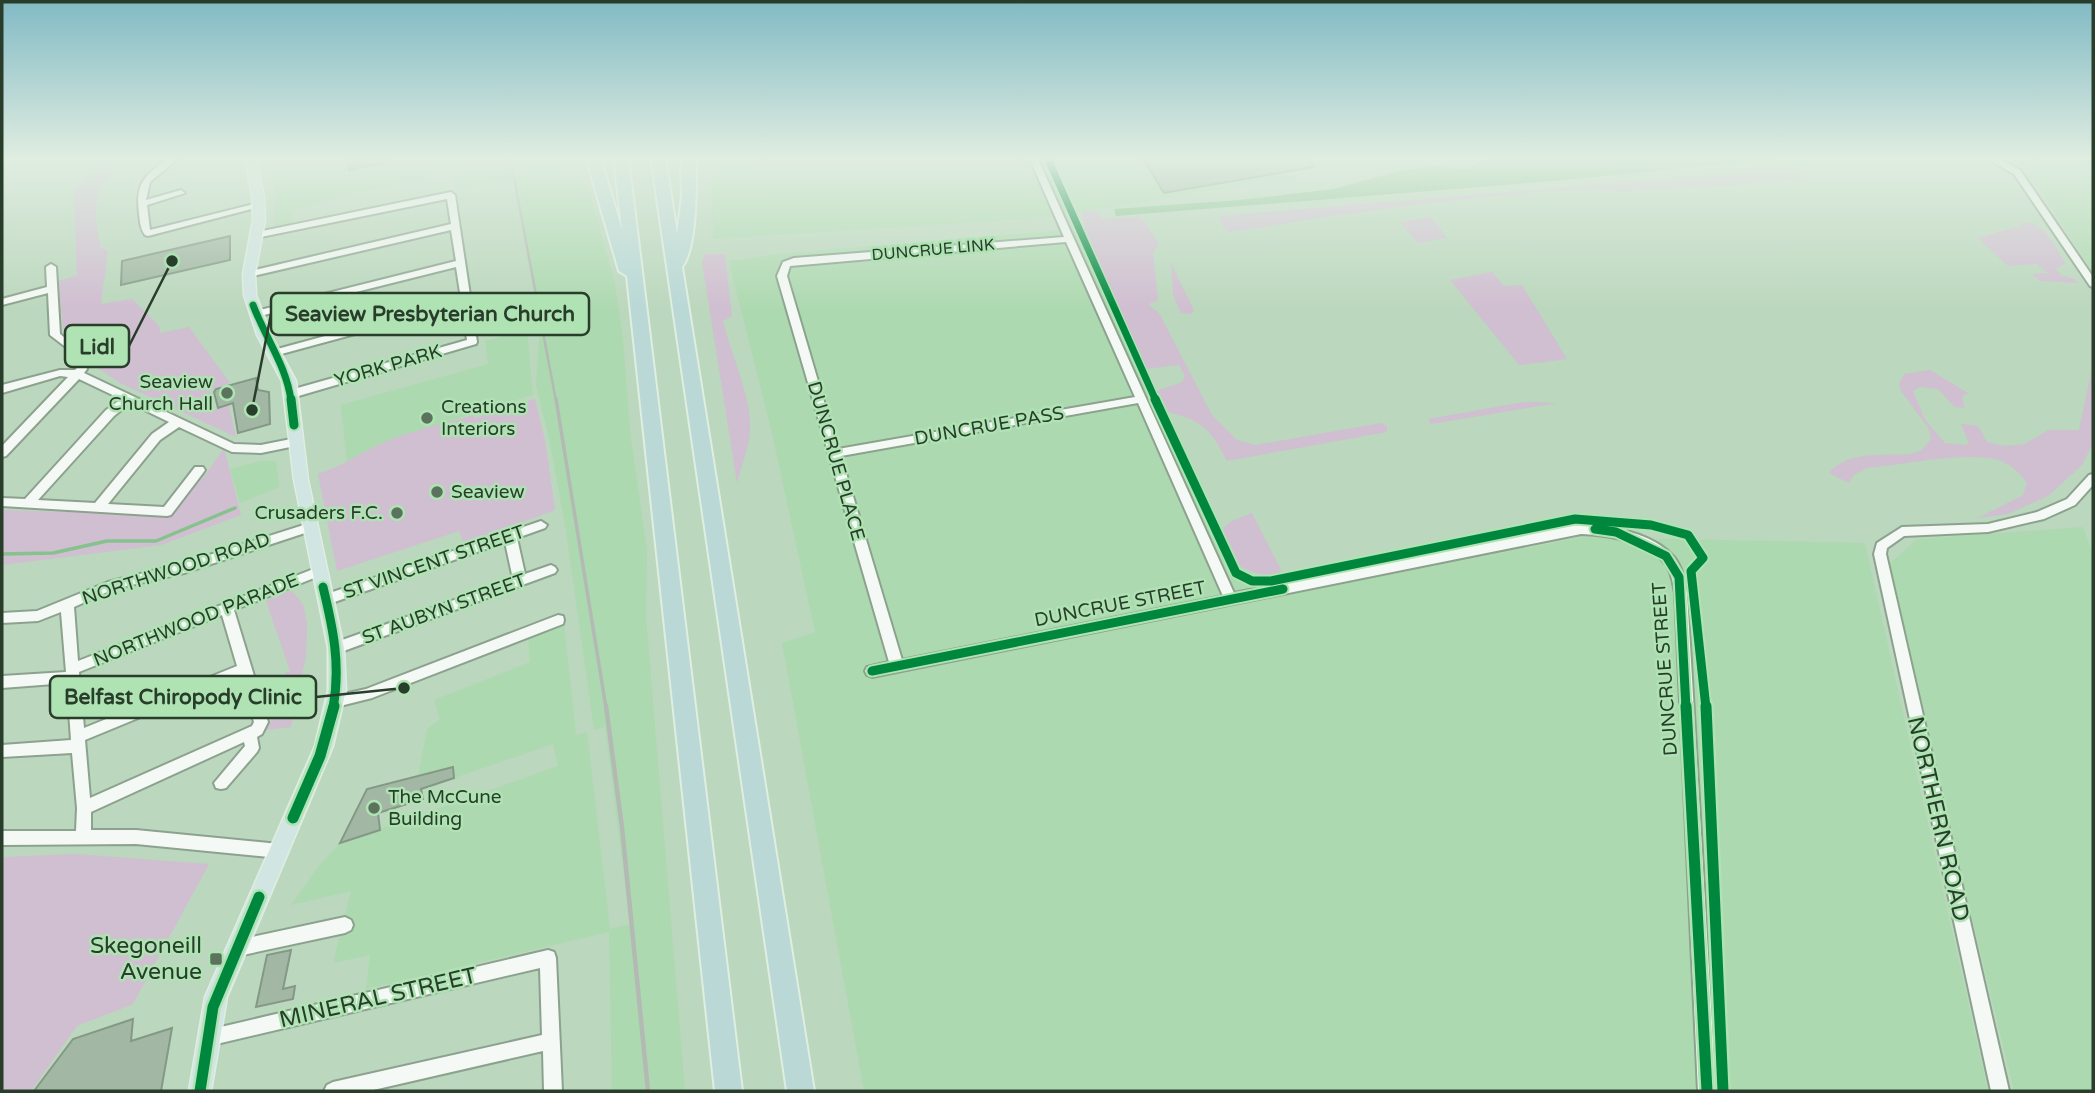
<svg xmlns="http://www.w3.org/2000/svg" width="2095" height="1093" font-family="'Varela Round',sans-serif">
	<rect width="100%" height="100%" fill="#bbd7bd"/>
	<path fill="#add9b0" d="M205 157H230L233 164 178 177Z
		M267 157H556L589 189 615 284 623 339 630 432 647 550 646 616 685 1091H612L609 932 366 989 370 955 333 963 351 891 291 905 318 867 340 843 558 766 553 744 454 778 452 767 418 776 427 729 440 719 434 700 530 662 528 637 564 624 576 735 587 732 610 929 630 924 605 727 594 730 566 531 550 443 536 385 540 327 516 178 465 187 457 185 450 171 311 204 292 211 293 223 275 227V192Z
		M712 157H1418L1044 218 713 239Z
		M2008 157H2093V273L2029 172Z
		M1084 228 1154 392 1257 601 1582 537 1865 543 1988 1091H864L782 643 815 632 773 438 729 261 788 253Z
		M527 330 533 395 482 410 369 450 347 464 341 405 488 364 485 341Z
		M261 461H276L279 487 240 503 230 469Z
		M2083 527 2093 554V1091H2014L1887 566 1917 539Z"/>
	<path fill="#d0bed1" d="M111 157H133C91 182 93 205 100 247L108 251 101 304 132 299 159 326 160 333 189 327 230 383 210 390 214 410 229 406 236 437 120 383 98 368 91 347 64 336 58 281 77 275 74 191 96 165Z
		M1787 169H1797L1803 178C1747 185 1691 188 1635 191 1615 192 1596 189 1576 190 1460 197 1345 214 1229 232L1224 229 1219 216Z
		M1095 210 1102 218 1139 217 1145 222 1159 245 1153 252 1158 301 1150 303V306L1159 313 1212 415 1237 440 1256 445 1381 423 1387 426V432L1227 461C1209 426 1202 421 1165 411L1154 392 1182 382 1185 376 1179 365 1144 369 1085 228 1081 212Z
		M1431 217 1447 238 1418 243 1400 222Z
		M2022 222C2046 222 2054 246 2066 264L2056 268 2060 275 2075 279 2078 283 2040 281 2032 274 2048 273 2037 264 2008 266 1978 238 2023 225Z
		M705 254H725L732 316 723 321C730 351 752 399 750 429 750 446 741 466 737 483L702 262Z
		M1171 263 1194 310 1192 314 1181 313 1173 295Z
		M1492 272 1504 286 1522 285 1567 359 1519 365 1450 280Z
		M2093 364V443L2082 465 2048 496 2008 514 1978 518 2023 495 2027 483C2020 473 2010 463 1998 460 1967 451 1901 465 1867 468L1854 475 1849 483 1829 473C1848 450 1885 456 1912 454L1922 450 1931 439 1929 429 1901 391 1899 384 1904 374 1930 370 1968 393 1962 397 1964 408 1955 407 1938 389 1919 387 1913 391 1925 420 1945 443 1965 445 1969 443 1961 424 1978 426 1987 442 2005 446 2025 444 2048 430H2079Z
		M535 399 545 441 555 510 464 544 459 531 337 571 318 474C339 467 349 460 368 450 399 433 439 425 473 415L475 418Z
		M1524 402 1557 403 1431 424 1428 419Z
		M224 448 241 515 161 545 2 565V510L166 515 204 477Z
		M1252 513 1284 576 1261 575 1238 566 1221 531 1230 522Z
		M291 590 303 604 307 623 306 656 291 727 266 730 272 720 274 695 288 685 285 673 290 671 266 601Z
		M76 854 209 864 133 1004 77 1026 31 1091H2V857Z"/>
	<path fill="#86c28d" d="M1507 157H1799L1553 181 1116 216 1114 209 1240 200 1334 189 1398 171 1435 166 1467 170 1484 159Z"/>
	<g fill="none" stroke-linecap="round" stroke-linejoin="round">
		<path stroke="#86c28d" stroke-width="3.5" d="M2 554 53 553 107 541H156L235 508"/>
	</g>
	<path fill="#a2b8a4" stroke="#839985" stroke-width="2" d="M347 157H386V162L349 170Z
		M1142 157H1306L1314 167 1164 193Z
		M230 236V260L121 285 122 261Z
		M256 378 258 390 269 392 270 424 238 433 233 403 218 408 214 392 216 389Z
		M453 767 454 778 421 789 423 799 378 813 380 830 340 843 367 789Z
		M291 950 283 989 295 986 293 999 256 1007 267 955Z
		M133 1019 131 1041 172 1028 161 1091H34L73 1039Z"/>
	<g fill="none" stroke-linecap="round" stroke-linejoin="round">
		<defs>
			<path id="minor" d="M170 157H180L150 182 146 200 181 190 185 193 147 205 150 230 258 203 263 206 148 236 145 235C140 228 140 222 139 213 135 181 146 175 170 157Z
				M1029 157H1037L1234 593 1581 524C1611 526 1653 533 1674 557 1682 567 1685 580 1687 593L1716 1091H1698L1675 593C1673 584 1672 574 1667 566 1650 541 1609 535 1581 534L872 677 867 675 865 671 867 667 889 662 777 276 783 262 794 258 1064 237ZM1066 242 1135 397 838 449 787 276 790 266ZM1138 403 1223 596 902 660 841 456Z
				M1984 157H1995L2020 170 2093 277V287L2090 286 2014 174Z
				M451 192 455 195 477 342 476 344 295 397H287L286 394 287 391 467 340 462 305 274 356 269 353 270 351 461 299 456 267 256 317 251 314 252 312 456 261 451 230 249 277 246 276V272L451 224 447 199 256 238 253 237V233Z
				M51 264 56 267 60 334 86 354 87 369 84 373 234 444 261 445 296 438 300 439 302 442 300 445 261 453 232 452 179 427 160 440 108 504 164 507 195 467H203L205 470 203 473 171 515 167 516 2 506V498L25 499 106 410 121 399 79 379 6 456 2 457V446L68 377 60 376 2 393V385L60 370H75L77 368 76 355 50 335 48 293 2 305V299L47 287 46 267ZM130 403 169 422 152 434 95 503 38 500 114 416Z
				M2093 474V485L2075 505 2044 519 1988 532 1904 536 1887 548 1886 554 2009 1091H1991L1874 554 1877 543 1902 527 1988 524 2037 512 2067 499 2089 475Z
				M541 521 547 525 545 528 517 538 525 574 551 565 555 567 557 570 555 573 341 652 336 653 331 652 329 648 331 644 513 579 505 542 326 605 321 604 320 600 321 596Z
				M310 523 314 524 316 527 314 530 184 573 114 589 74 607 78 661 316 568H324L326 571 324 574 234 610 268 722 262 734 257 737 259 748 257 752 226 788 221 789 216 788 214 783 245 746 244 742 91 812V830H136L279 844 284 846 287 851 284 856 279 858 136 844 2 845V831H76L77 808 72 753 2 757V745L71 740 67 683 2 688V676L66 672 61 612 38 621 2 623V613L37 611 108 582 184 563ZM222 615 237 666 84 728 79 672ZM240 676 254 722 252 726 90 798 85 740Z
				M558 615 563 616 564 620 563 624 372 698 336 707 331 705 329 701 331 697 366 689Z
				M345 917 351 920 353 925 351 930 345 933 238 956 232 954 230 948 232 942 238 940Z
				M548 950 554 952 556 958 562 1091H544L543 1051 369 1091H324L327 1085 333 1082 542 1035 540 968 208 1046 202 1044 200 1038 202 1032 208 1030Z"/>
			<path id="major" d="M245 157H256L264 197 265 220 255 274 256 295 271 335 296 381 308 480 344 648 346 690 333 746 227 997 211 1091H189L205 997 315 746 328 690V648L294 480 282 381 257 335 244 295 243 274 253 220 252 197Z"/>
			<path id="highway" d="M586 157H600L622 230 614 157H628L742 1091H715L627 276 619 271Z
				M651 157H665L677 234 682 197 681 157H695C697 182 697 248 682 267L814 1091H787Z"/>
		</defs>
		<use href="#minor" stroke="#8ca28e" stroke-width="4"/>
		<use href="#major" stroke="#e0ede1" stroke-width="3"/>
		<use href="#highway" stroke="#e0ede1" stroke-width="4"/>
		<use href="#minor" fill="#f5f9f5" fill-rule="evenodd"/>
		<use href="#major" fill="#d1e5e3" fill-rule="evenodd"/>
		<use href="#highway" fill="#b9d8d6" fill-rule="evenodd"/>
		<path stroke="#b3bab4" stroke-width="2.5" d="M510 157 556 401"/>
		<path stroke="#b3bab4" stroke-width="3.5" d="M556 399 606 708"/>
		<path stroke="#b3bab4" stroke-width="4.5" d="M606 706 622 827 648 1091"/>
		<defs>
			<path id="cycleway-far2" d="M1047 157 1156 401
				M253 305C265 337 287 367 291 401"/>
			<path id="cycleway-far1" d="M291 399 294 425
				M1155 399 1236 573 1252 581H1271L1575 519 1651 525 1688 535 1703 558 1691 571 1706 708
				M1595 529 1616 532 1666 556 1679 577 1686 708
				M323 587C333 628 341 665 333 708
				M872 671 1283 589"/>
			<path id="cycleway" d="M1686 706 1707 1091
				M1706 706 1723 1091
				M293 818 320 756 334 706
				M200 1091 213 1007 259 897"/>
		</defs>
		<use href="#cycleway-far2" stroke="#afe3b3" stroke-width="10"/>
		<use href="#cycleway-far1" stroke="#afe3b3" stroke-width="13"/>
		<use href="#cycleway" stroke="#afe3b3" stroke-width="16"/>
		<use href="#cycleway-far2" stroke="#00873e" stroke-width="7"/>
		<use href="#cycleway-far1" stroke="#00873e" stroke-width="9"/>
		<use href="#cycleway" stroke="#00873e" stroke-width="11"/>
	</g>
	<linearGradient id="sky" x2="0" y2="1"><stop stop-color="#81bac4"/><stop offset="0.51" stop-color="#e0ede1"/><stop offset="1" stop-color="#e0ede1" stop-opacity="0"/></linearGradient>
	<rect width="2095" height="310" fill="url(#sky)"/>
	<g fill="#5b735d" stroke="#afe3b3" stroke-width="2.5">
		<circle cx="227" cy="393" r="7"/>
		<circle cx="427" cy="418" r="7"/>
		<circle cx="437" cy="492" r="7"/>
		<circle cx="397" cy="513" r="7"/>
		<circle cx="374" cy="808" r="7"/>
		<rect x="209" y="952" width="14" height="14" rx="3.5"/>
	</g>
	<g text-anchor="middle" dominant-baseline="central" stroke-width="5" stroke-linejoin="round" paint-order="stroke">
		<g font-size="16" fill="#283d2a" stroke="#afe3b3">
			<text transform="translate(933 250) rotate(-5)">DUNCRUE LINK</text>
		</g>
		<g font-size="19" fill="#283d2a" stroke="#afe3b3">
			<text transform="translate(388 366) rotate(-16)">YORK PARK</text>
			<text transform="translate(989 426) rotate(-10)">DUNCRUE PASS</text>
			<text transform="translate(836 461) rotate(74)">DUNCRUE PLACE</text>
			<text transform="translate(434 562) rotate(-19)">ST VINCENT STREET</text>
			<text transform="translate(176 569) rotate(-18)">NORTHWOOD ROAD</text>
			<text transform="translate(1120 604) rotate(-11)">DUNCRUE STREET</text>
			<text transform="translate(444 609) rotate(-20)">ST AUBYN STREET</text>
			<text transform="translate(196 620) rotate(-22)">NORTHWOOD PARADE</text>
			<text transform="translate(1665 669) rotate(-94)">DUNCRUE STREET</text>
		</g>
		<g font-size="19" fill="#283d2a" stroke="#afe3b3" text-anchor="start">
			<text x="213" y="382" text-anchor="end">Seaview<tspan x="213" dy="22">Church Hall</tspan></text>
			<text x="441" y="407">Creations<tspan x="441" dy="22">Interiors</tspan></text>
			<text x="451" y="492">Seaview</text>
			<text x="383" y="513" text-anchor="end">Crusaders F.C.</text>
			<text x="388" y="797">The McCune<tspan x="388" dy="22">Building</tspan></text>
		</g>
		<g font-size="23" fill="#283d2a" stroke="#afe3b3">
			<text transform="translate(1938 819) rotate(77)">NORTHERN ROAD</text>
			<text transform="translate(378 998) rotate(-13)">MINERAL STREET</text>
		</g>
		<g font-size="23" fill="#283d2a" stroke="#afe3b3" text-anchor="end">
			<text x="202" y="946">Skegoneill<tspan x="202" dy="26">Avenue</tspan></text>
		</g>
	</g>
	<path fill="none" stroke="#283d2a" stroke-width="2.5" d="M252 410L271 314M172 261L129 346M404 688L316 697"/>
	<g fill="#283d2a" stroke="#afe3b3" stroke-width="2.5">
		<circle cx="252" cy="410" r="7"/>
		<circle cx="172" cy="261" r="7"/>
		<circle cx="404" cy="688" r="7"/>
	</g>
	<g fill="#afe3b3" stroke="#283d2a" stroke-width="2.5">
		<rect x="271" y="293" width="318" height="42" rx="7"/>
		<rect x="65" y="325" width="64" height="42" rx="7"/>
		<rect x="50" y="676" width="266" height="42" rx="7"/>
	</g>
	<g font-size="21" text-anchor="middle" font-weight="bold" fill="#283d2a">
		<text x="430" y="321">Seaview Presbyterian Church</text>
		<text x="97" y="354">Lidl</text>
		<text x="183" y="704">Belfast Chiropody Clinic</text>
	</g>
	<rect width="2095" height="1093" fill="none" stroke="#283d2a" stroke-width="7"/>
</svg>
